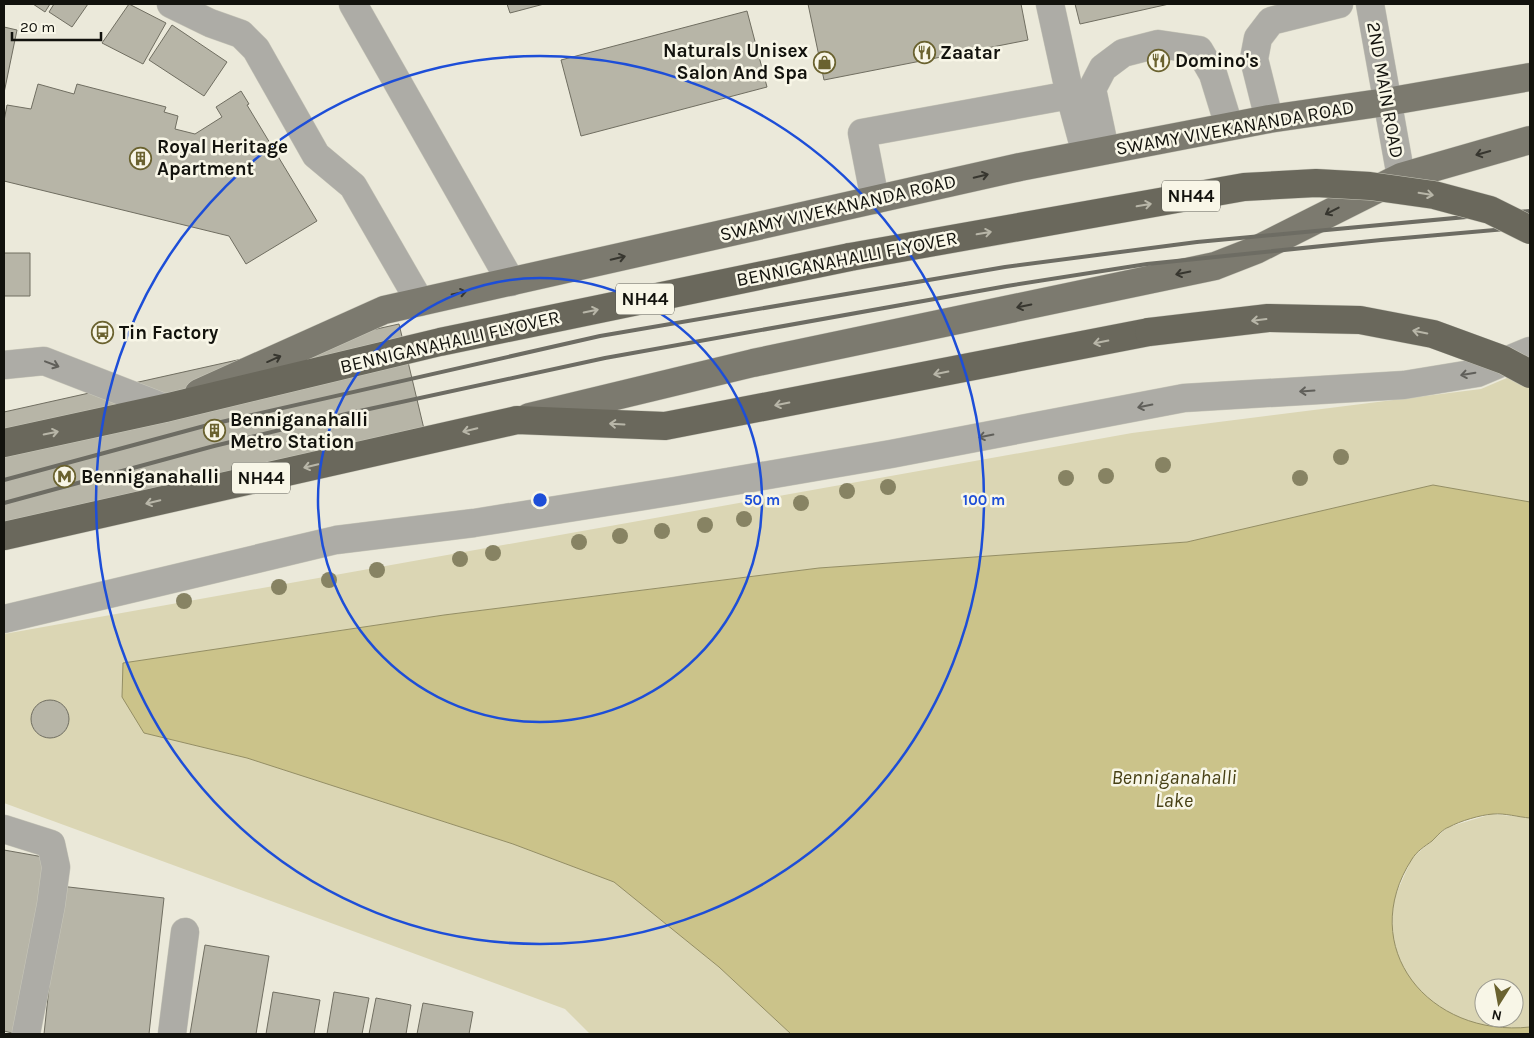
<svg xmlns="http://www.w3.org/2000/svg" width="1534" height="1038" font-family="Karla,sans-serif">
	<rect width="100%" height="100%" fill="#ebe9da"/>
	<path fill="#dbd6b4" fill-rule="evenodd" d="M1530 368V502L1433 485 1187 542 819 568 444 615 123 663 144 733 247 758 513 844 614 882 719 967 791 1034H590L565 1009 4 803V634L1132 433 1481 389Z
		M1492 814 1530 818V1027L1512 1031 1468 1027 1428 1004 1408 980 1393 945V901L1412 858 1448 827ZM1484 988H1514V1018H1484Z"/>
	<path fill="#cbc38a" stroke="#948e64" d="M1433 485 1530 502V818C1518 817 1505 813 1493 814 1480 815 1460 821 1449 827 1443 829 1437 836 1432 841 1425 846 1416 852 1412 859 1355 947 1429 1038 1530 1027V1034H791L719 967 614 882 513 844 247 758 144 733 122 697 123 663 444 615 819 568 1187 542Z"/>
	<path fill="#b7b5a7" stroke="#706e61" d="M33 4H50L45 12Z
		M54 4H88L72 27 49 12Z
		M129 4 166 23 143 64 102 43Z
		M507 4H544L510 13Z
		M808 4H1021L1028 40 824 80Z
		M1075 4H1169L1080 24Z
		M747 11 767 87 581 136 561 60Z
		M172 25 227 62 204 96 149 60Z
		M4 27 17 30 4 93Z
		M38 84 74 94 77 84 166 107 164 112 178 116 175 129 195 134 222 117 216 107 241 91 249 104 247 105 317 221 246 264 229 236 4 181V121L7 105 31 109Z
		M4 253H30V296H4Z
		M399 324 429 450 4 546V412Z
		M31 719a19 19 0 1 1 38 0a19 19 0 1 1-38 0Z
		M4 850 49 858 16 1034 4 1031Z
		M60 886 164 898 149 1034H44Z
		M205 945 269 956 256 1034H190Z
		M273 992 320 1000 314 1034H266Z
		M334 992 369 998 362 1034H327Z
		M376 998 411 1005 406 1034H369Z
		M423 1003 473 1012 469 1034H417Z"/>
	<g fill="none" stroke-linecap="round" stroke-linejoin="round">
		<defs>
			<path id="minor" d="M171 4 210 23 241 34 256 49 316 155 353 186 420 302
				M353 4 511 282
				M1050 4 1070 95 1086 154
				M1370 4 1401 177
				M1269 119 1254 59 1258 38 1271 21 1339 4
				M1105 150 1092 89 1103 68 1123 53 1158 44 1199 50 1213 74 1229 126
				M875 200 862 133 1070 95
				M4 365 44 361 165 408
				M4 619 336 540 474 523 675 491 891 454 1184 398 1404 385 1477 373 1530 351
				M4 829 51 844 56 867 51 905 26 1034
				M172 1034 185 932"/>
			<path id="major" d="M199 393 384 310 1020 167 1269 119 1386 102 1530 77
				M529 417 753 363 1215 266 1256 250 1401 177 1530 140"/>
			<path id="highway" d="M4 443 165 408 440 342 850 257
				M4 536 517 420 665 426 1149 332"/>
		</defs>
		<use href="#minor" stroke="#c8c7b9" stroke-width="29"/>
		<use href="#major" stroke="#c8c7b9" stroke-width="29"/>
		<use href="#highway" stroke="#c8c7b9" stroke-width="29"/>
		<use href="#minor" stroke="#adaca6" stroke-width="28"/>
		<use href="#major" stroke="#7c7a6f" stroke-width="28"/>
		<use href="#highway" stroke="#6a685c" stroke-width="28"/>
		<path stroke="#6d6c63" stroke-width="4" d="M4 480 208 425 600 336 1005 267 1197 242 1530 211
			M4 503 214 446 346 414 605 358 1007 286 1147 264 1381 240 1530 227"/>
		<defs>
			<path id="highway-bridge" d="M850 257 1244 187 1316 183 1370 186 1434 195 1490 210 1530 230
				M1149 332 1268 318 1360 320 1433 334 1504 360 1530 374"/>
		</defs>
		<use href="#highway-bridge" stroke="#c8c7b9" stroke-width="29" stroke-linecap="butt"/>
		<use href="#highway-bridge" stroke="#6a685c" stroke-width="28"/>
	</g>
	<g fill="#878363">
		<circle cx="1341" cy="457" r="8"/>
		<circle cx="1163" cy="465" r="8"/>
		<circle cx="1106" cy="476" r="8"/>
		<circle cx="1066" cy="478" r="8"/>
		<circle cx="1300" cy="478" r="8"/>
		<circle cx="888" cy="487" r="8"/>
		<circle cx="847" cy="491" r="8"/>
		<circle cx="801" cy="503" r="8"/>
		<circle cx="744" cy="519" r="8"/>
		<circle cx="705" cy="525" r="8"/>
		<circle cx="662" cy="531" r="8"/>
		<circle cx="620" cy="536" r="8"/>
		<circle cx="579" cy="542" r="8"/>
		<circle cx="493" cy="553" r="8"/>
		<circle cx="460" cy="559" r="8"/>
		<circle cx="377" cy="570" r="8"/>
		<circle cx="329" cy="580" r="8"/>
		<circle cx="279" cy="587" r="8"/>
		<circle cx="184" cy="601" r="8"/>
	</g>
	<defs><path id="oneway-shaft" d="M-6 0H5M1.5-3L5.5 0L1.5 3" fill="none" stroke-width="1.6" stroke-linecap="round" stroke-linejoin="round" transform="scale(1.25)"/></defs>
	<g stroke="#37362f">
		<use href="#oneway-shaft" transform="translate(1483 153) rotate(164)"/>
		<use href="#oneway-shaft" transform="translate(981 176) rotate(-13)"/>
		<use href="#oneway-shaft" transform="translate(1332 211) rotate(153)"/>
		<use href="#oneway-shaft" transform="translate(618 258) rotate(-13)"/>
		<use href="#oneway-shaft" transform="translate(1183 273) rotate(168)"/>
		<use href="#oneway-shaft" transform="translate(459 293) rotate(-12)"/>
		<use href="#oneway-shaft" transform="translate(1024 306) rotate(168)"/>
		<use href="#oneway-shaft" transform="translate(274 359) rotate(-24)"/>
	</g>
	<g stroke="#b8b6a8">
		<use href="#oneway-shaft" transform="translate(1426 194) rotate(9)"/>
		<use href="#oneway-shaft" transform="translate(1144 205) rotate(-10)"/>
		<use href="#oneway-shaft" transform="translate(984 233) rotate(-10)"/>
		<use href="#oneway-shaft" transform="translate(591 311) rotate(-12)"/>
		<use href="#oneway-shaft" transform="translate(1259 320) rotate(173)"/>
		<use href="#oneway-shaft" transform="translate(1420 332) rotate(-169)"/>
		<use href="#oneway-shaft" transform="translate(1101 342) rotate(169)"/>
		<use href="#oneway-shaft" transform="translate(941 373) rotate(169)"/>
		<use href="#oneway-shaft" transform="translate(782 404) rotate(169)"/>
		<use href="#oneway-shaft" transform="translate(617 424) rotate(-177)"/>
		<use href="#oneway-shaft" transform="translate(470 430) rotate(167)"/>
		<use href="#oneway-shaft" transform="translate(51 433) rotate(-12)"/>
		<use href="#oneway-shaft" transform="translate(311 466) rotate(167)"/>
		<use href="#oneway-shaft" transform="translate(153 502) rotate(167)"/>
	</g>
	<g stroke="#605f5a">
		<use href="#oneway-shaft" transform="translate(52 364) rotate(21)"/>
		<use href="#oneway-shaft" transform="translate(1468 374) rotate(170)"/>
		<use href="#oneway-shaft" transform="translate(1307 391) rotate(176)"/>
		<use href="#oneway-shaft" transform="translate(1145 406) rotate(169)"/>
		<use href="#oneway-shaft" transform="translate(986 436) rotate(169)"/>
	</g>
	<g fill="none" stroke="#1d4ed8" stroke-width="2.5">
		<circle cx="540" cy="500" r="222"/>
		<circle cx="540" cy="500" r="444"/>
	</g>
	<defs>
		<symbol id="restaurant-ring" viewBox="-11 -11 22 22"><circle r="9.5" fill="#f8f6e7" stroke="#6a622f" stroke-width="1.5"/><path d="M-5-6h1v4h1v-4h1v4h1v-4h1v5L-1.5 .5V6h-2V.5L-5-1ZM5-6V6H3V1.5H1.5Q1.5-4 5-6Z" fill="#6a622f"/></symbol>
		<symbol id="shop-ring" viewBox="-11 -11 22 22"><circle r="9.5" fill="#f8f6e7" stroke="#6a622f" stroke-width="1.5"/><path d="M-5-2.5h2.3a2.7 3.5 0 0 1 5.4 0H5L5.5 6h-11ZM-1.5-2.5h3a1.5 2.3 0 0 0-3 0Z" fill="#6a622f"/></symbol>
		<symbol id="building-ring" viewBox="-11 -11 22 22"><circle r="9.5" fill="#f8f6e7" stroke="#6a622f" stroke-width="1.5"/><path d="M-4-6H4V6H1V3H-1V6H-4ZM-2.5-4.3h1.7v1.8h-1.7ZM.8-4.3h1.7v1.8H.8ZM-2.5-1h1.7V.8h-1.7ZM.8-1h1.7V.8H.8Z" fill="#6a622f"/></symbol>
		<symbol id="bus-ring" viewBox="-11 -11 22 22"><circle r="9.5" fill="#f8f6e7" stroke="#6a622f" stroke-width="1.5"/><path d="M-5-6H5V4H4V6H2V4H-2V6H-4V4H-5ZM-3.5-4V0h7V-4ZM-3.5 1.2v1.5H-2V1.2ZM2 1.2v1.5H3.5V1.2Z" fill="#6a622f"/></symbol>
		<symbol id="metro-ring" viewBox="-11 -11 22 22"><circle r="9.5" fill="#f8f6e7" stroke="#6a622f" stroke-width="1.5"/><path d="M-5.5 5V-5H-3L0 0L3-5H5.5V5H3V-.5L0 4L-3-.5V5Z" fill="#6a622f"/></symbol>
	</defs>
	<g fill-rule="evenodd">
		<use href="#restaurant-ring" x="912" y="40" width="25" height="25"/>
		<use href="#restaurant-ring" x="1146" y="48" width="25" height="25"/>
		<use href="#shop-ring" x="812" y="50" width="25" height="25"/>
		<use href="#building-ring" x="128" y="146" width="25" height="25"/>
		<use href="#bus-ring" x="90" y="320" width="25" height="25"/>
		<use href="#building-ring" x="202" y="418" width="25" height="25"/>
		<use href="#metro-ring" x="52" y="464" width="25" height="25"/>
	</g>
	<g text-anchor="middle" dominant-baseline="central" stroke-width="5" stroke-linejoin="round" paint-order="stroke">
		<g fill="#f8f6e7" stroke="#57564e" stroke-width="1">
			<rect x="1162" y="180.5" width="58" height="31" rx="4"/>
			<rect x="616" y="283.5" width="58" height="31" rx="4"/>
			<rect x="232" y="462.5" width="58" height="31" rx="4"/>
		</g>
		<g font-size="18" font-weight="bold" fill="#12120d">
			<text x="1191" y="196">NH44</text>
			<text x="645" y="299">NH44</text>
			<text x="261" y="478">NH44</text>
		</g>
		<g font-size="19" font-weight="bold" fill="#12120d" stroke="#f8f6e7" text-anchor="start">
			<text x="808" y="51" text-anchor="end">Naturals Unisex<tspan x="808" dy="22">Salon And Spa</tspan></text>
			<text x="940" y="53">Zaatar</text>
			<text x="1175" y="61">Domino's</text>
			<text x="157" y="147">Royal Heritage<tspan x="157" dy="22">Apartment</tspan></text>
			<text x="119" y="333">Tin Factory</text>
			<text x="230" y="420">Benniganahalli<tspan x="230" dy="22">Metro Station</tspan></text>
			<text x="81" y="477">Benniganahalli</text>
		</g>
		<g font-size="19" fill="#12120d" stroke="#f8f6e7">
			<text transform="translate(1385 90) rotate(80)">2ND MAIN ROAD</text>
			<text transform="translate(1235 128) rotate(-10)">SWAMY VIVEKANANDA ROAD</text>
			<text transform="translate(838 208) rotate(-13)">SWAMY VIVEKANANDA ROAD</text>
			<text transform="translate(847 259) rotate(-11)">BENNIGANAHALLI FLYOVER</text>
			<text transform="translate(450 342) rotate(-13)">BENNIGANAHALLI FLYOVER</text>
		</g>
		<g font-size="20" font-style="italic" fill="#474014" stroke="#f8f6e7">
			<text x="1174" y="777">Benniganahalli<tspan x="1174" dy="23">Lake</tspan></text>
		</g>
	</g>
	<circle cx="540" cy="500" r="8" fill="#1d4ed8" stroke="#f8f6e7" stroke-width="2.5"/>
	<g font-size="15" text-anchor="middle" font-weight="bold" fill="#1d4ed8" stroke="#f8f6e7" stroke-width="5" stroke-linejoin="round" paint-order="stroke">
		<text x="762" y="505">50 m</text>
		<text x="984" y="505">100 m</text>
	</g>
	<rect width="1534" height="1038" fill="none" stroke="#12120d" stroke-width="10"/>
	<g transform="translate(1499 1003) rotate(191)"><circle r="24" fill="#f8f6e7" stroke="#9c9b90"/>
	<path d="M0-4L9 19L0 12L-9 19Z" fill="#6a622f"/>
	<text y="-8" font-size="14" font-weight="bold" text-anchor="middle" fill="#12120d">N</text>
	</g>
	<path d="M12 32v8h89v-8" fill="none" stroke="#12120d" stroke-width="2.5"/>
	<text x="20" y="32" font-size="15" fill="#12120d" stroke="#f8f6e7" stroke-width="4" paint-order="stroke">20 m</text>
</svg>
